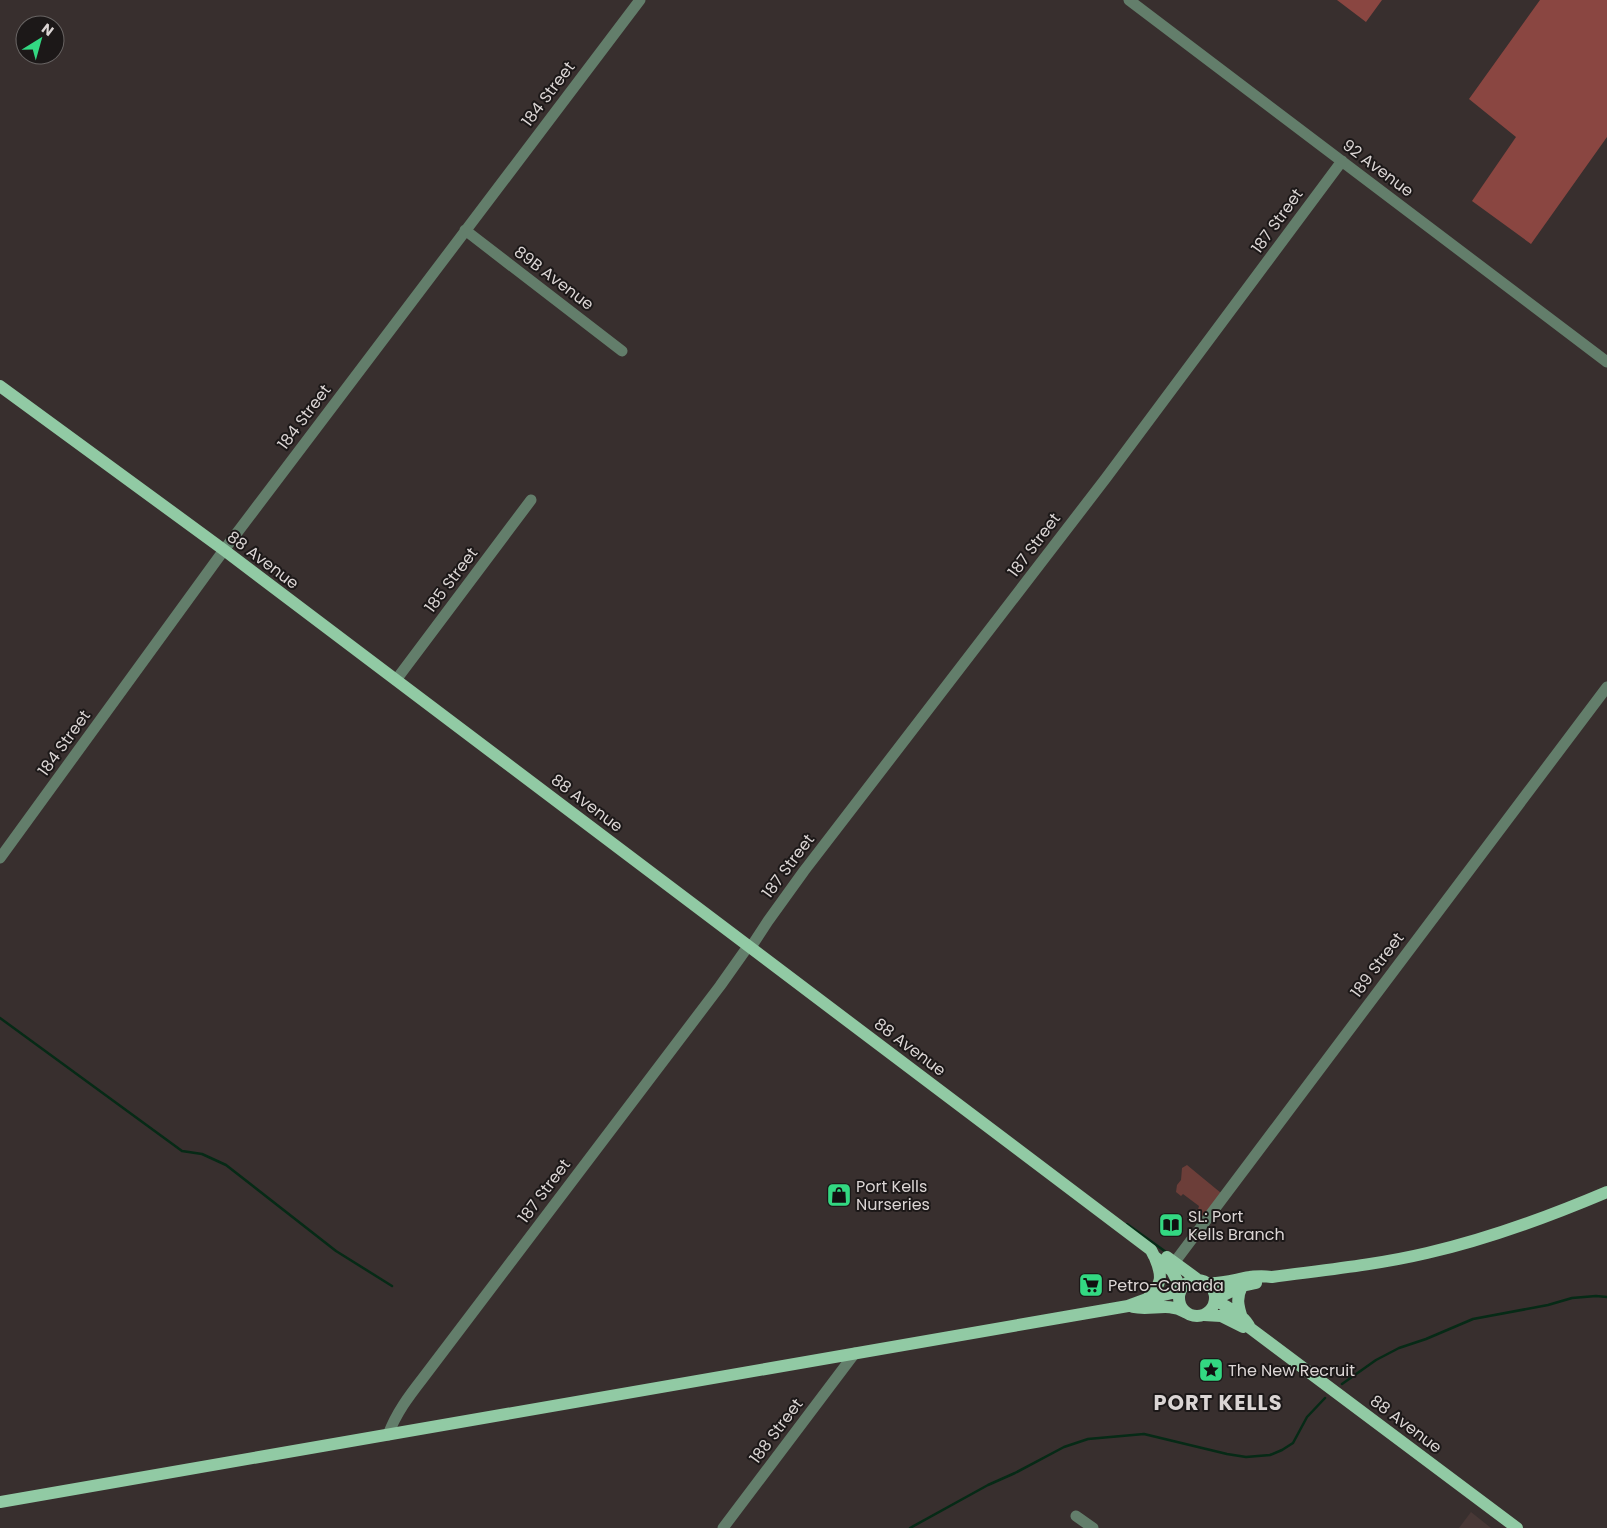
<svg xmlns="http://www.w3.org/2000/svg" width="1607" height="1528" font-family="Poppins,sans-serif">
	<rect width="100%" height="100%" fill="#382f2e"/>
	<path fill="#483836" d="M1471 1512 1491 1528H1459Z"/>
	<path fill="#6c3e39" d="M1187 1165 1221 1193 1202 1218 1197 1213 1199 1206 1183 1194 1181 1196 1176 1192 1177 1185 1181 1180 1182 1168Z"/>
	<path fill="#8a4641" d="M1337 0H1382L1366 22Z
		M1540 0H1607V137L1531 244 1472 201 1516 137 1469 99Z"/>
	<g fill="none" stroke-linecap="round" stroke-linejoin="round">
		<path stroke="#062a16" stroke-width="2.5" d="M0 1018 182 1151 202 1154 226 1165 336 1251 392 1286
			M1127 1224 1166 1252
			M1342 1384 1376 1360 1399 1348 1426 1339 1473 1319 1548 1305 1572 1298 1596 1296 1607 1297
			M910 1528 988 1485 1015 1473 1064 1447 1088 1439 1144 1434 1227 1454 1246 1457 1270 1455 1282 1450 1293 1443 1307 1417 1325 1398"/>
		<path stroke="#637e6b" stroke-width="11" d="M1129 0 1607 362
			M465 230 622 351
			M396 680 531 500
			M0 858 224 550 640 0
			M751 947 768 921 804 871 1106 478 1342 161
			M1174 1263 1607 687
			M388 1435C396 1413 409 1396 423 1378L720 986 749 945
			M1076 1516 1093 1528
			M723 1528 855 1353"/>
		<path stroke="#91caa4" stroke-width="12" d="M0 386 224 550 396 680 1151 1250 1154 1256 1172 1271 1181 1288
			M1167 1257 1197 1279
			M1179 1298a18 18 0 1 1 36 0a18 18 0 1 1-36 0Z
			M1208 1283C1232 1284 1248 1273 1272 1277 1324 1270 1376 1265 1427 1253 1489 1239 1548 1217 1607 1192
			M1147 1299C1162 1284 1163 1277 1155 1258
			M1216 1299 1242 1286 1256 1283
			M1216 1300C1227 1308 1245 1315 1250 1328L1517 1528
			M1133 1307C1151 1311 1168 1302 1185 1312
			M1204 1315 1221 1316 1243 1327
			M1242 1318C1238 1306 1236 1298 1242 1286
			M0 1502 1128 1306 1147 1299 1180 1291"/>
	</g>
	<defs>
		<symbol id="shop-square" viewBox="-11 -11 22 22"><rect x="-9" y="-9" width="18" height="18" rx="4" fill="#33d882" stroke="#1c1818"/><path d="M-5-2.5h2.3a2.7 3.5 0 0 1 5.4 0H5L5.5 6h-11ZM-1.5-2.5h3a1.5 2.3 0 0 0-3 0Z" fill="#111"/></symbol>
		<symbol id="library-square" viewBox="-11 -11 22 22"><rect x="-9" y="-9" width="18" height="18" rx="4" fill="#33d882" stroke="#1c1818"/><path d="M-6-4Q-3-5.5-.7-3.5V5Q-3 3-6 4ZM6-4Q3-5.5 .7-3.5V5Q3 3 6 4Z" fill="#111"/></symbol>
		<symbol id="supermarket-square" viewBox="-11 -11 22 22"><rect x="-9" y="-9" width="18" height="18" rx="4" fill="#33d882" stroke="#1c1818"/><path d="M-6-5.5h2.5l.6 2H6L4.5 2H-2.5L-4.4-4H-6ZM-1.5 3.2a1.3 1.3 0 1 0 .1 0ZM3 3.2a1.3 1.3 0 1 0 .1 0Z" fill="#111"/></symbol>
		<symbol id="sight-square" viewBox="-11 -11 22 22"><rect x="-9" y="-9" width="18" height="18" rx="4" fill="#33d882" stroke="#1c1818"/><path d="M0-6L1.8-2.2L6-1.7L2.9 1.2L3.7 5.4L0 3.3L-3.7 5.4L-2.9 1.2L-6-1.7L-1.8-2.2Z" fill="#111"/></symbol>
	</defs>
	<g fill-rule="evenodd">
		<use href="#shop-square" x="825" y="1181" width="28" height="28"/>
		<use href="#library-square" x="1157" y="1211" width="28" height="28"/>
		<use href="#supermarket-square" x="1077" y="1271" width="28" height="28"/>
		<use href="#sight-square" x="1197" y="1356" width="28" height="28"/>
	</g>
	<g text-anchor="middle" dominant-baseline="central" stroke-width="4" stroke-linejoin="round" paint-order="stroke">
		<g font-size="16" fill="#dbd5d4" stroke="#1c1818">
			<text transform="translate(548 94) rotate(-53)">184 Street</text>
			<text transform="translate(1378 168) rotate(37)">92 Avenue</text>
			<text transform="translate(1277 221) rotate(-54)">187 Street</text>
			<text transform="translate(554 278) rotate(37)">89B Avenue</text>
			<text transform="translate(304 417) rotate(-53)">184 Street</text>
			<text transform="translate(1034 545) rotate(-53)">187 Street</text>
			<text transform="translate(263 560) rotate(37)">88 Avenue</text>
			<text transform="translate(451 580) rotate(-53)">185 Street</text>
			<text transform="translate(64 743) rotate(-54)">184 Street</text>
			<text transform="translate(587 803) rotate(37)">88 Avenue</text>
			<text transform="translate(788 866) rotate(-53)">187 Street</text>
			<text transform="translate(1377 965) rotate(-53)">189 Street</text>
			<text transform="translate(910 1047) rotate(37)">88 Avenue</text>
			<text transform="translate(544 1191) rotate(-53)">187 Street</text>
			<text transform="translate(1406 1424) rotate(37)">88 Avenue</text>
			<text transform="translate(776 1431) rotate(-53)">188 Street</text>
		</g>
		<g font-size="16" fill="#dbd5d4" stroke="#1c1818" text-anchor="start">
			<text x="856" y="1186">Port Kells<tspan x="856" dy="18">Nurseries</tspan></text>
			<text x="1188" y="1216">SL: Port<tspan x="1188" dy="18">Kells Branch</tspan></text>
			<text x="1108" y="1285">Petro-Canada</text>
			<text x="1228" y="1370">The New Recruit</text>
		</g>
		<g font-size="21" font-weight="bold" letter-spacing="1" fill="#dbd5d4" stroke="#1c1818">
			<text x="1218" y="1402">PORT KELLS</text>
		</g>
	</g>
	<g transform="translate(40 40) rotate(37)"><circle r="24" fill="#1c1818" stroke="#686463"/>
	<path d="M0-4L9 19L0 12L-9 19Z" fill="#33d882"/>
	<text y="-8" font-size="14" font-weight="bold" text-anchor="middle" fill="#dbd5d4">N</text>
	</g>
</svg>
